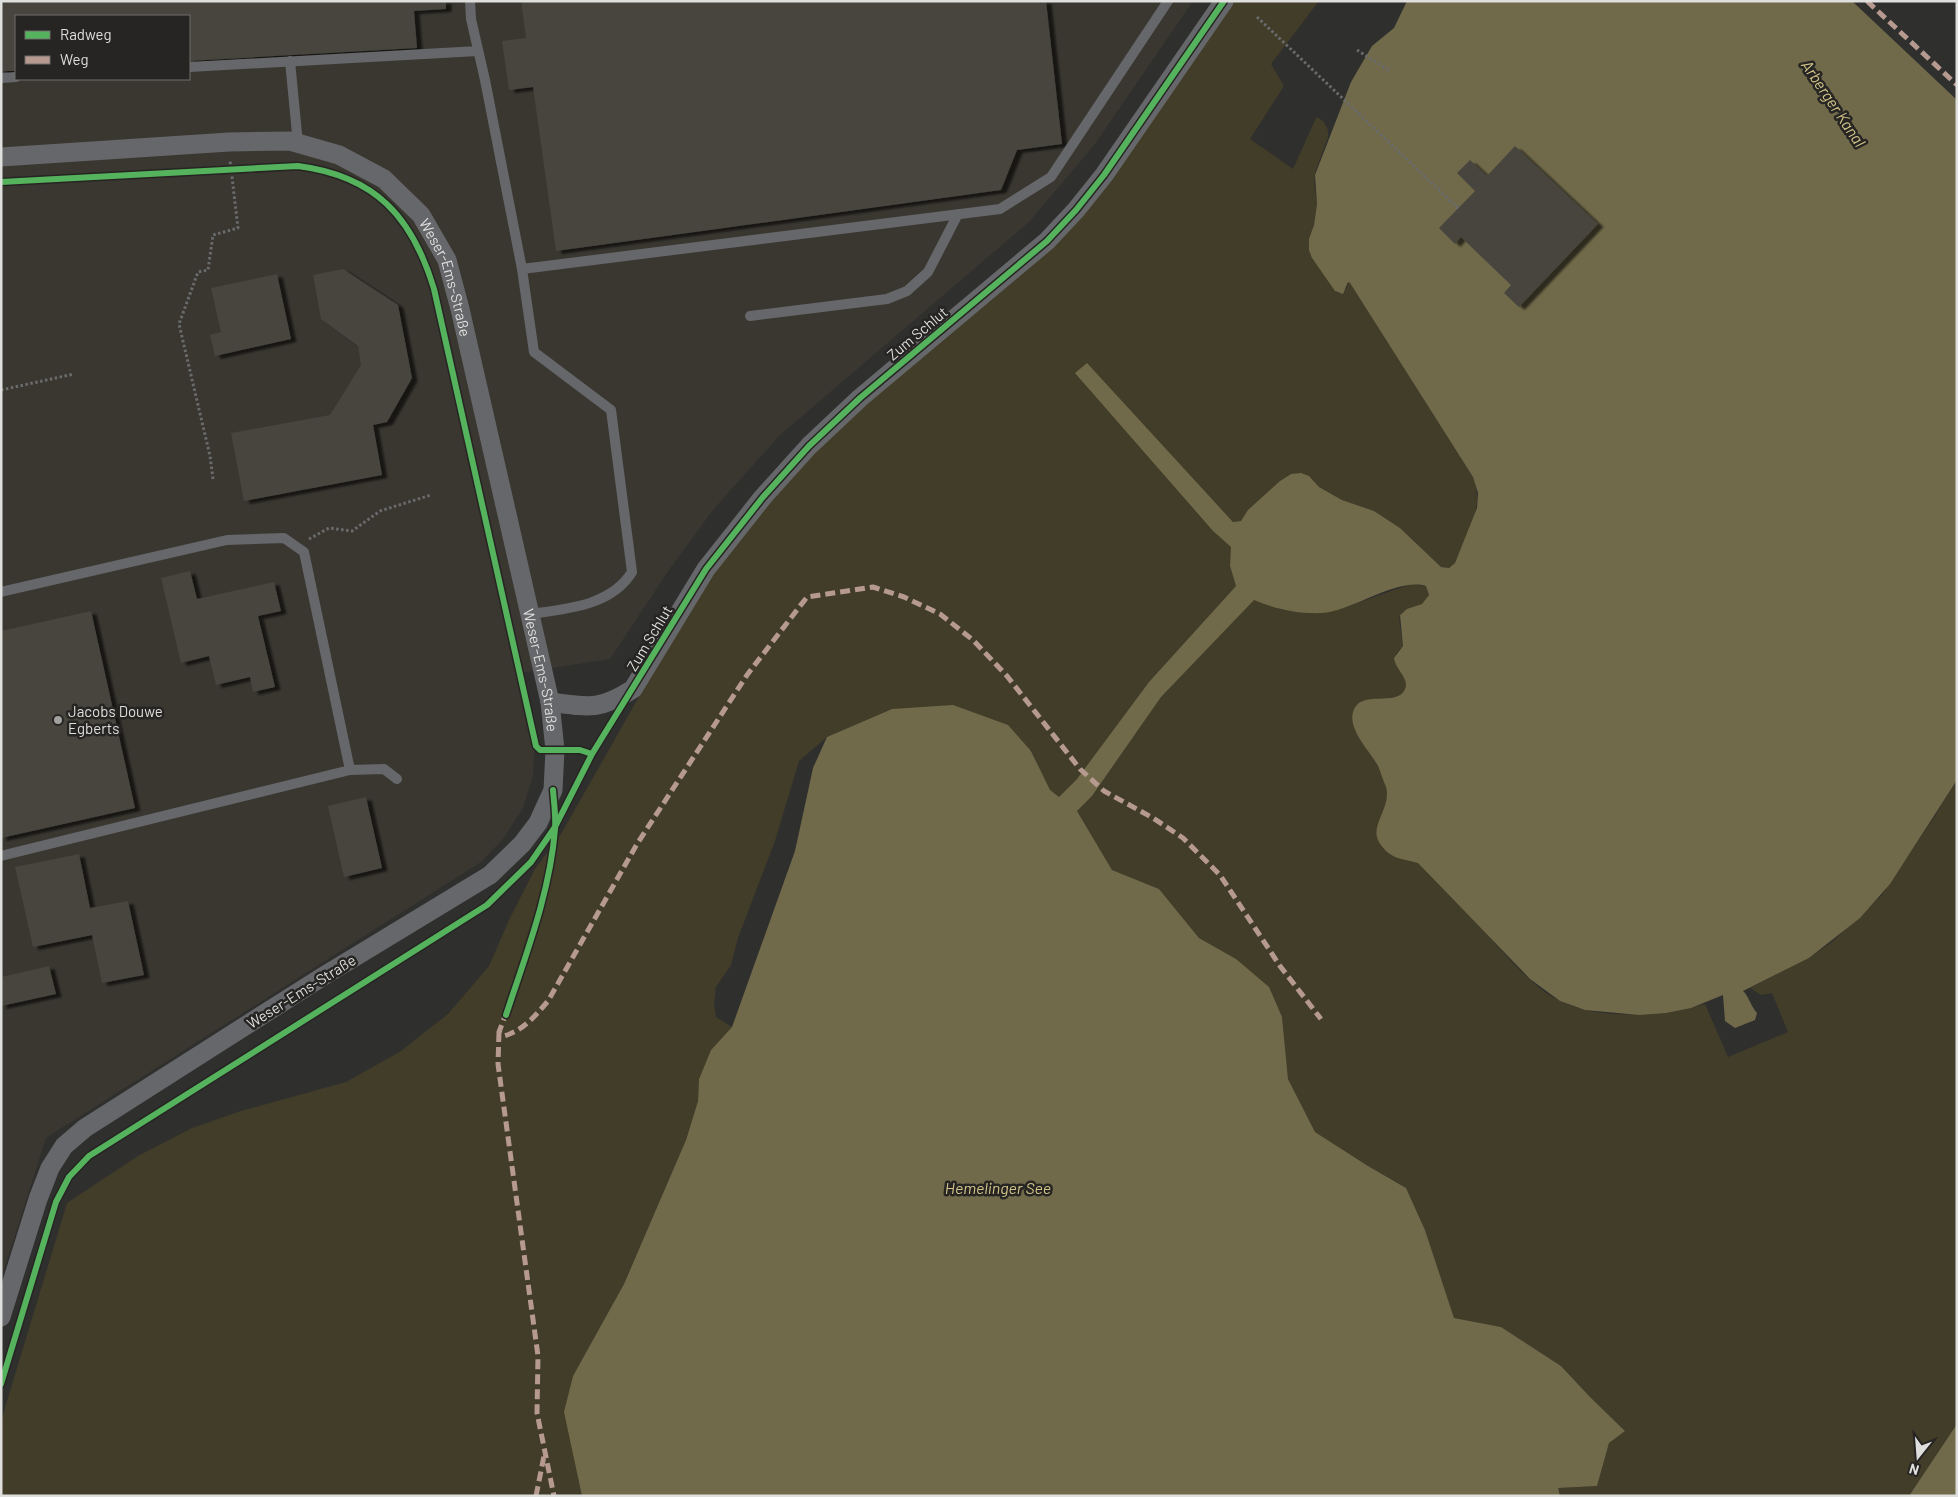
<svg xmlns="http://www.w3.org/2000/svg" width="1958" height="1497" font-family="Barlow,sans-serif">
	<defs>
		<filter id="shadow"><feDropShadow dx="5.5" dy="3" stdDeviation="1" flood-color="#0009"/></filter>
	</defs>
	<rect width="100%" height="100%" fill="#2f2f2e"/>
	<path fill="#393730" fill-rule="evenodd" d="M1 1H1193L1095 144 1029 222 779 436 713 510 669 570 610 659 520 673 535 743 533 776 523 808 503 839 481 862 46 1138 1 1279ZM16 16H189V79H16Z"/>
	<path fill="#423d28" d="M1232 1H1319L1271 64 1284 86 1250 139 1293 169 1316 118H1319L1324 122 1328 130V137L1316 170 1314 181 1317 204 1313 229 1312 258 1337 293H1342L1347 288 1348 282 1350 283 1473 477C1485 506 1467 537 1455 563L1449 568 1441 567 1400 528 1374 511 1342 500 1319 487 1309 476 1291 474 1280 481 1241 521 1233 522 1087 364 1076 373 1213 531 1232 547 1230 566 1236 586 1149 682 1077 779 1059 797 1050 791 1031 750 892 709 827 737 799 761 775 841 738 938 731 965 716 987 714 1004 716 1017 732 1027 711 1050 699 1079 698 1101 686 1140 624 1284 573 1376 565 1412 582 1496H1V1421L67 1203 138 1156 192 1128 241 1111 346 1082 401 1051 448 1014 489 966 510 918 535 869 561 834 636 702 704 587 729 550 821 445 871 400 1032 266 1068 231Z
		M1411 584 1426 586 1429 595 1422 604 1401 613 1399 618 1403 646 1396 654 1407 685C1401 705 1375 695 1361 702L1355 729C1366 749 1390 777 1387 800 1386 815 1373 825 1379 840 1384 856 1404 856 1417 862 1421 864 1427 871 1430 875 1447 894 1467 913 1485 932 1506 955 1532 987 1560 1001 1603 1021 1661 1016 1705 1004L1728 1057 1788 1032 1772 993 1761 995 1750 988 1809 958 1832 942 1881 896 1931 822 1957 780V1424L1909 1496H1560L1557 1488 1597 1486 1609 1443 1625 1431 1590 1397 1561 1366 1501 1327 1454 1318 1425 1230 1406 1188 1368 1166 1315 1132 1288 1079 1282 1017 1236 959 1199 938 1159 889 1112 870 1077 811 1092 796 1161 697 1254 599 1279 609 1322 613 1346 607Z"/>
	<path fill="#716a4a" d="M1407 1H1852L1957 100V780L1890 884 1860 918 1809 958 1743 991C1748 995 1750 1005 1757 1013L1755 1020 1735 1028 1725 1021 1723 995 1691 1008 1666 1013 1639 1015 1585 1010 1560 1001 1530 979 1418 863C1402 858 1390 860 1379 842 1369 826 1392 807 1386 787 1383 780 1381 773 1378 766 1370 751 1348 730 1353 712 1360 688 1397 708 1405 689 1410 679 1395 669 1394 658L1403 646 1400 615 1407 609 1422 604 1429 595 1426 586C1397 577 1353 611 1322 613 1298 614 1275 609 1254 600L1161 697 1092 796 1077 811 1112 870 1159 889 1199 938 1236 959 1269 987 1282 1017 1288 1079 1315 1132 1368 1166 1406 1188 1425 1230 1454 1318 1501 1327 1561 1366 1590 1397 1625 1431 1609 1443 1597 1486 1558 1488 1560 1496H582L564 1412 573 1376 624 1284 686 1140 698 1101 699 1079 711 1050 732 1027 795 851 813 768 827 737 892 709 953 705 1008 725 1031 751 1050 790 1059 797 1077 779 1149 682 1236 586 1230 566 1231 547 1213 531 1075 373 1087 363 1233 522 1241 521 1248 510 1280 481 1291 474 1301 473 1309 476 1319 487 1342 500 1374 511 1400 528 1441 567 1449 568 1455 563 1477 508 1478 493 1473 477 1350 283 1348 282 1343 294 1335 291 1312 258 1309 250V239L1314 225 1317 204 1315 175 1351 82 1372 46 1394 28Z
		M1957 1424V1496H1909Z"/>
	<path fill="#46453e" filter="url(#shadow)" d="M1 1H446V9L414 11 417 48 189 61V16H16V71H1Z
		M521 1H1046L1062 144 1017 150 1001 190 556 251 533 87 509 90 502 41 526 38Z
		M1515 146 1598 224 1519 307 1504 293 1511 285 1461 237 1455 244 1439 228 1475 191 1457 173 1470 160 1487 176Z
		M343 269 398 305 412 378 387 422 373 425 382 475 244 501 231 433 330 415 361 365 358 346 321 319 313 275Z
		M277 274 291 339 215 356 210 335 221 332 211 288Z
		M190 571 197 599 274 582 281 611 258 616 275 687 253 692 250 677 216 685 209 656 181 663 161 578Z
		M91 611 135 808 1 838V631Z
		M366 797 382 868 344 877 328 806Z
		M79 854 90 908 128 901 144 975 102 983 92 935 33 947 15 867Z
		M49 966 56 994 1 1006V977Z"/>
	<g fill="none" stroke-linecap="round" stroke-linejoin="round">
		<path stroke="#6a6b6d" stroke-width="3" stroke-dasharray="2.5 2.5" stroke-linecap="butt" d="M1257 17 1458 208
			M1357 50 1390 71
			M1 390 74 374
			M213 479 210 456 179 324 198 272 208 270 213 235 238 228 230 160
			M309 539 329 528 352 531 380 511 431 495"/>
		<path stroke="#66676a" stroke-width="10" d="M470 1 471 19 485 80 522 269 534 352 611 410 632 572C611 606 566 609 530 614
			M290 61 298 144
			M189 67 478 51
			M1 78 16 77
			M522 269 1000 209 1051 177 1168 1
			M750 316 887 299 907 291 928 272 958 214
			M1 592 227 540 284 538 304 552 350 770
			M1 856 350 770 384 769 397 779"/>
		<g stroke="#66676a" stroke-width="19">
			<path id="s1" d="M1 157 229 142 290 141 339 155 384 179 421 215 447 260 460 309 550 702 555 750 553 790 538 823 522 844 490 875 322 977 85 1128 64 1146 50 1168 38 1199 1 1317"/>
			<path d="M550 702C588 707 599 711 633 689L706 569 763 497 809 446 860 398 1047 241 1076 210 1104 175 1224 1"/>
		</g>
		<path stroke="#b69a8f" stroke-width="5" stroke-dasharray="10 5" stroke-linecap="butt" d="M1867 1 1957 85
			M507 1011 499 1032 504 1036C524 1030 535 1016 548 1001L637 844 747 675 807 597 873 587 904 597 940 614 973 640 1007 676 1080 769 1104 791 1153 818 1183 838 1220 875 1280 966 1321 1019
			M499 1032 498 1064 538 1356 537 1413 554 1496
			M536 1496 544 1456"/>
		<defs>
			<path id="cycleway" d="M1 182 298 166C375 176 412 216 434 289L536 746 540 750H580L592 754 706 569 763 497 809 446 860 398 1047 241 1076 210 1104 175 1224 1
				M506 1015C526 954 550 893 555 829 556 816 554 803 553 790
				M1 1384 56 1202 69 1177 89 1156 487 905 531 862 555 827 592 754"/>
		</defs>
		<use href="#cycleway" stroke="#262523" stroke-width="9"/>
		<use href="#cycleway" stroke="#56b35d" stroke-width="6"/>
	</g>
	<circle fill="#a1a1a0" stroke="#262523" stroke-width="2" cx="58" cy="720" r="5"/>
	<g text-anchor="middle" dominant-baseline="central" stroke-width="5" stroke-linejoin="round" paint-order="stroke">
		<g font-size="15" fill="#dfdfdd" stroke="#262523">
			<text stroke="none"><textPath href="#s1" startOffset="511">Weser-Ems-Straße</textPath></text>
			<text transform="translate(917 333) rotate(-40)">Zum Schlut</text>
			<text transform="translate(649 638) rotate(-59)">Zum Schlut</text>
			<text stroke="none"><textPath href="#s1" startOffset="916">Weser-Ems-Straße</textPath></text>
			<text transform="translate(301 991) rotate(-32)">Weser-Ems-Straße</text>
		</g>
		<g font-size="15" fill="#dfdfdd" stroke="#262523" text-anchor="start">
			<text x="68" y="711">Jacobs Douwe<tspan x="68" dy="17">Egberts</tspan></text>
		</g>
		<g font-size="16" font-style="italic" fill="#d4c689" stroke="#262523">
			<text transform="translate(1834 103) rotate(56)">Arberger Kanal</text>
			<text x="998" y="1187">Hemelinger See</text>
		</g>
	</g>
	<rect width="1958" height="1497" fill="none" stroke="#dfdfdd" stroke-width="5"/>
	<rect x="15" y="15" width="175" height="65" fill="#262523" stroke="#706f6d"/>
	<rect x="25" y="31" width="25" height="8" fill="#56b35d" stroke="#706f6d"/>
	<text x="60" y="40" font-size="15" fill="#dfdfdd">Radweg</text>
	<rect x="25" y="56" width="25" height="8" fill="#b69a8f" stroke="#706f6d"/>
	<text x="60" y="65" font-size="15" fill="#dfdfdd">Weg</text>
	<g transform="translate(1918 1457) rotate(197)" stroke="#262523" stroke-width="4" paint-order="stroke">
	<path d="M0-4L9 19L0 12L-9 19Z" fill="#dfdfdd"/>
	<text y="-8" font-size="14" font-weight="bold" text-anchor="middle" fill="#dfdfdd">N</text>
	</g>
</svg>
